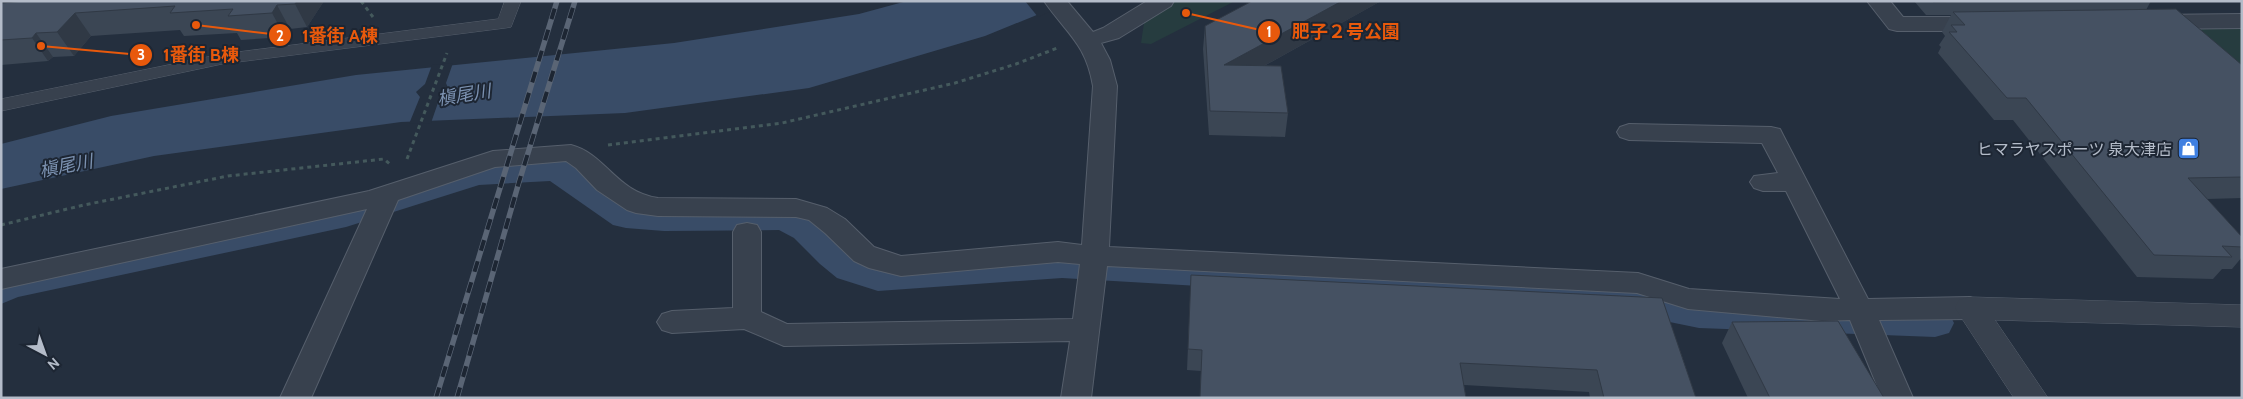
<svg xmlns="http://www.w3.org/2000/svg" width="2243" height="399" font-family="Cabin,'Noto Sans JP',sans-serif">
	<rect width="100%" height="100%" fill="#242f3e"/>
	<path fill="#263c3f" d="M1175 1H1235L1151 44 1141 43 1144 23Z
		M2242 28V75L2196 36 2201 29Z"/>
	<path fill="#394c67" d="M907 1H1071L985 36 809 88 625 113 401 122 154 156 1 189V144L111 116 356 75 674 43 859 14Z"/>
	<path fill="#242f3e" d="M1025 1H1074L1038 17Z
		M453 63 446 83 448 88 441 94 431 123 409 124 420 97 416 92 425 84 432 65Z"/>
	<g fill="none" stroke-linecap="round" stroke-linejoin="round">
		<path fill="#394c67" fill-rule="evenodd" d="M557 158 569 161 634 205 664 207 776 205 801 211 819 220 859 257 878 265 1062 252 1611 282 1699 300 1935 309 1949 313 1954 323 1949 333 1935 337 1699 328 1611 310 1062 278 878 291 837 278 820 264 794 238 779 230 664 231 626 228 613 225 550 181 479 185 346 227 18 297 1 304V274L8 272 343 204 477 163Z"/>
		<defs>
			<path id="pedestrian" d="M505 1H521L511 27 505 28 222 64 1 111V99L222 54 498 19Z"/>
			<path id="minor" d="M1044 1H1067L1093 32 1103 28 1147 1H1174L1171 6 1119 38 1101 43 1110 60 1117 86 1109 247 1638 273 1689 289 1840 299 1786 191H1763L1754 188 1750 182 1754 176 1778 173 1762 143 1629 140 1620 137 1617 132 1620 127 1629 124 1771 127 1780 129 1783 135 1868 299 1970 297 1980 301 1984 308 1980 315 1970 319 1879 320 1913 398H1882L1850 320 1822 321 1688 309 1637 293 1107 266 1091 398H1061L1070 341 784 346 744 329 672 333 662 330 657 322 662 314 672 311 733 308V232L737 225 747 223 757 225 761 232V312L787 324 1073 319 1080 264 1058 262 901 276 869 268 854 261 825 233 809 220 796 217 658 216 636 213 627 210 597 190 576 168 566 161 495 167 398 200 311 398H280L367 209 1 289V269L369 191 493 151 571 145C606 154 616 192 658 198L796 199 827 208 845 219 874 247 901 256 1058 242 1082 245 1093 86C1086 44 1067 34 1044 1Z
				M1867 1H1890L1903 17H1981L1989 19 1992 24 1989 29 1981 31H1897L1889 29Z
				M2242 14V28L2155 29 2147 27 2144 22 2147 17 2155 15Z"/>
			<path id="tertiary" d="M1970 297 2242 305V327L1995 320 2048 398H2014L1955 308 1959 300Z"/>
		</defs>
		<use href="#pedestrian" stroke="#565f6c" stroke-width="1"/>
		<use href="#minor" stroke="#565f6c" stroke-width="2"/>
		<use href="#tertiary" stroke="#565f6c" stroke-width="1"/>
		<path stroke="#44595c" stroke-width="3" stroke-dasharray="4 4" stroke-linecap="butt" d="M361 1 373 17
			M608 145 782 123 955 83 1016 64 1060 47
			M407 159 447 53
			M1 225 84 205 228 176 384 159 392 166"/>
		<use href="#pedestrian" fill="#38414e" fill-rule="evenodd"/>
		<use href="#minor" fill="#38414e" fill-rule="evenodd"/>
		<use href="#tertiary" fill="#38414e" fill-rule="evenodd"/>
		<defs>
			<path id="rail" d="M436 398 557 1
				M457 398 519 182 575 1"/>
		</defs>
		<use href="#rail" stroke="#5a6575" stroke-width="5.5"/>
		<use href="#rail" stroke="#1d2633" stroke-width="4" stroke-dasharray="11" stroke-linecap="butt"/>
	</g>
	<path fill="#3b4654" d="M324 1 307 27 290 29 285 37 241 40 237 33 184 36 180 30 91 36 74 56 53 57 48 61 1 65V3Z
		M1381 1 1264 66 1288 113 1285 137 1209 135 1203 49 1205 26Z
		M1914 1H2151L2146 10 2242 65V198L2207 199 2242 237V257L2232 269H2222L2213 279 2137 277 2013 120H1994L1938 53 1941 47 1939 45 1945 36 1942 32 1951 15H1926Z
		M1191 275 1662 298 1696 398H1590L1589 392 1464 385 1466 398H1200L1201 371 1187 370Z
		M1732 322 1884 398H1748L1722 343Z"/>
	<path fill="#303945" d="M297 1H324L307 27 295 4Z
		M1342 1H1381L1222 89 1224 65Z
		M277 5 290 29 285 37 272 13Z
		M75 13 91 36 74 56 57 32Z
		M36 33 53 57 48 61 32 38Z"/>
	<path fill="#455162" stroke="#303945" d="M25 1H297L295 4 277 5 272 13 228 16 233 9 170 13 175 6 75 13 57 32 36 33 32 38 1 40V3Z
		M1252 1H1342L1224 65 1281 66 1288 113 1210 111 1205 26Z
		M1932 1H1990L1933 2Z
		M2176 9 2242 65V177L2188 178 2242 237V247L2222 246 2232 257 2154 255 2026 98H2007L1949 32H1957L1951 25H1965L1953 12Z
		M1191 275 1662 298 1696 398H1604L1597 370 1460 363 1466 398H1200L1202 350 1188 349Z
		M1838 321 1884 398H1770L1732 322Z"/>
	<defs>
		<symbol id="shop-square" viewBox="-11 -11 22 22"><rect x="-9" y="-9" width="18" height="18" rx="4" fill="#3f7fe0" stroke="#1d2633"/><path d="M-5-2.5h2.3a2.7 3.5 0 0 1 5.4 0H5L5.5 6h-11ZM-1.5-2.5h3a1.5 2.3 0 0 0-3 0Z" fill="#fff"/></symbol>
	</defs>
	<g fill-rule="evenodd">
		<use href="#shop-square" x="2176" y="136" width="25" height="25"/>
	</g>
	<g text-anchor="middle" dominant-baseline="central" stroke-width="4" stroke-linejoin="round" paint-order="stroke">
		<g font-size="16" fill="#b4bcc9" stroke="#1d2633" text-anchor="end">
			<text x="2172" y="149">ヒマラヤスポーツ 泉大津店</text>
		</g>
		<g font-size="18" font-style="italic" fill="#7c92b1" stroke="#1d2633">
			<text transform="translate(464 95) rotate(-9)">槇尾川</text>
			<text transform="translate(66 166) rotate(-11)">槇尾川</text>
		</g>
	</g>
	<path fill="none" stroke="#e8590c" stroke-width="2" d="M1186 13L1269 32M196 25L280 35M41 46L141 55"/>
	<g fill="#e8590c" stroke="#1d2633" stroke-width="2">
		<circle cx="1186" cy="13" r="5"/>
		<circle cx="196" cy="25" r="5"/>
		<circle cx="41" cy="46" r="5"/>
		<circle cx="1269" cy="32" r="12"/>
		<circle cx="280" cy="35" r="12"/>
		<circle cx="141" cy="55" r="12"/>
	</g>
	<g font-size="15" text-anchor="middle" font-weight="bold" fill="#fff">
		<text x="1269" y="37">1</text>
		<text x="280" y="41">2</text>
		<text x="141" y="60">3</text>
	</g>
	<g font-size="18" text-anchor="middle" font-weight="bold" fill="#e8590c" stroke="#1d2633" stroke-width="4" stroke-linejoin="round" paint-order="stroke">
		<text x="1346" y="38">肥子２号公園</text>
		<text x="340" y="42">1番街 A棟</text>
		<text x="201" y="61">1番街 B棟</text>
	</g>
	<rect width="2243" height="399" fill="none" stroke="#b4bcc9" stroke-width="5"/>
	<g transform="translate(45 354) rotate(139)" stroke="#1d2633" stroke-width="4" paint-order="stroke">
	<path d="M0-4L9 19L0 12L-9 19Z" fill="#b4bcc9"/>
	<text y="-8" font-size="14" font-weight="bold" text-anchor="middle" fill="#b4bcc9">N</text>
	</g>
</svg>
